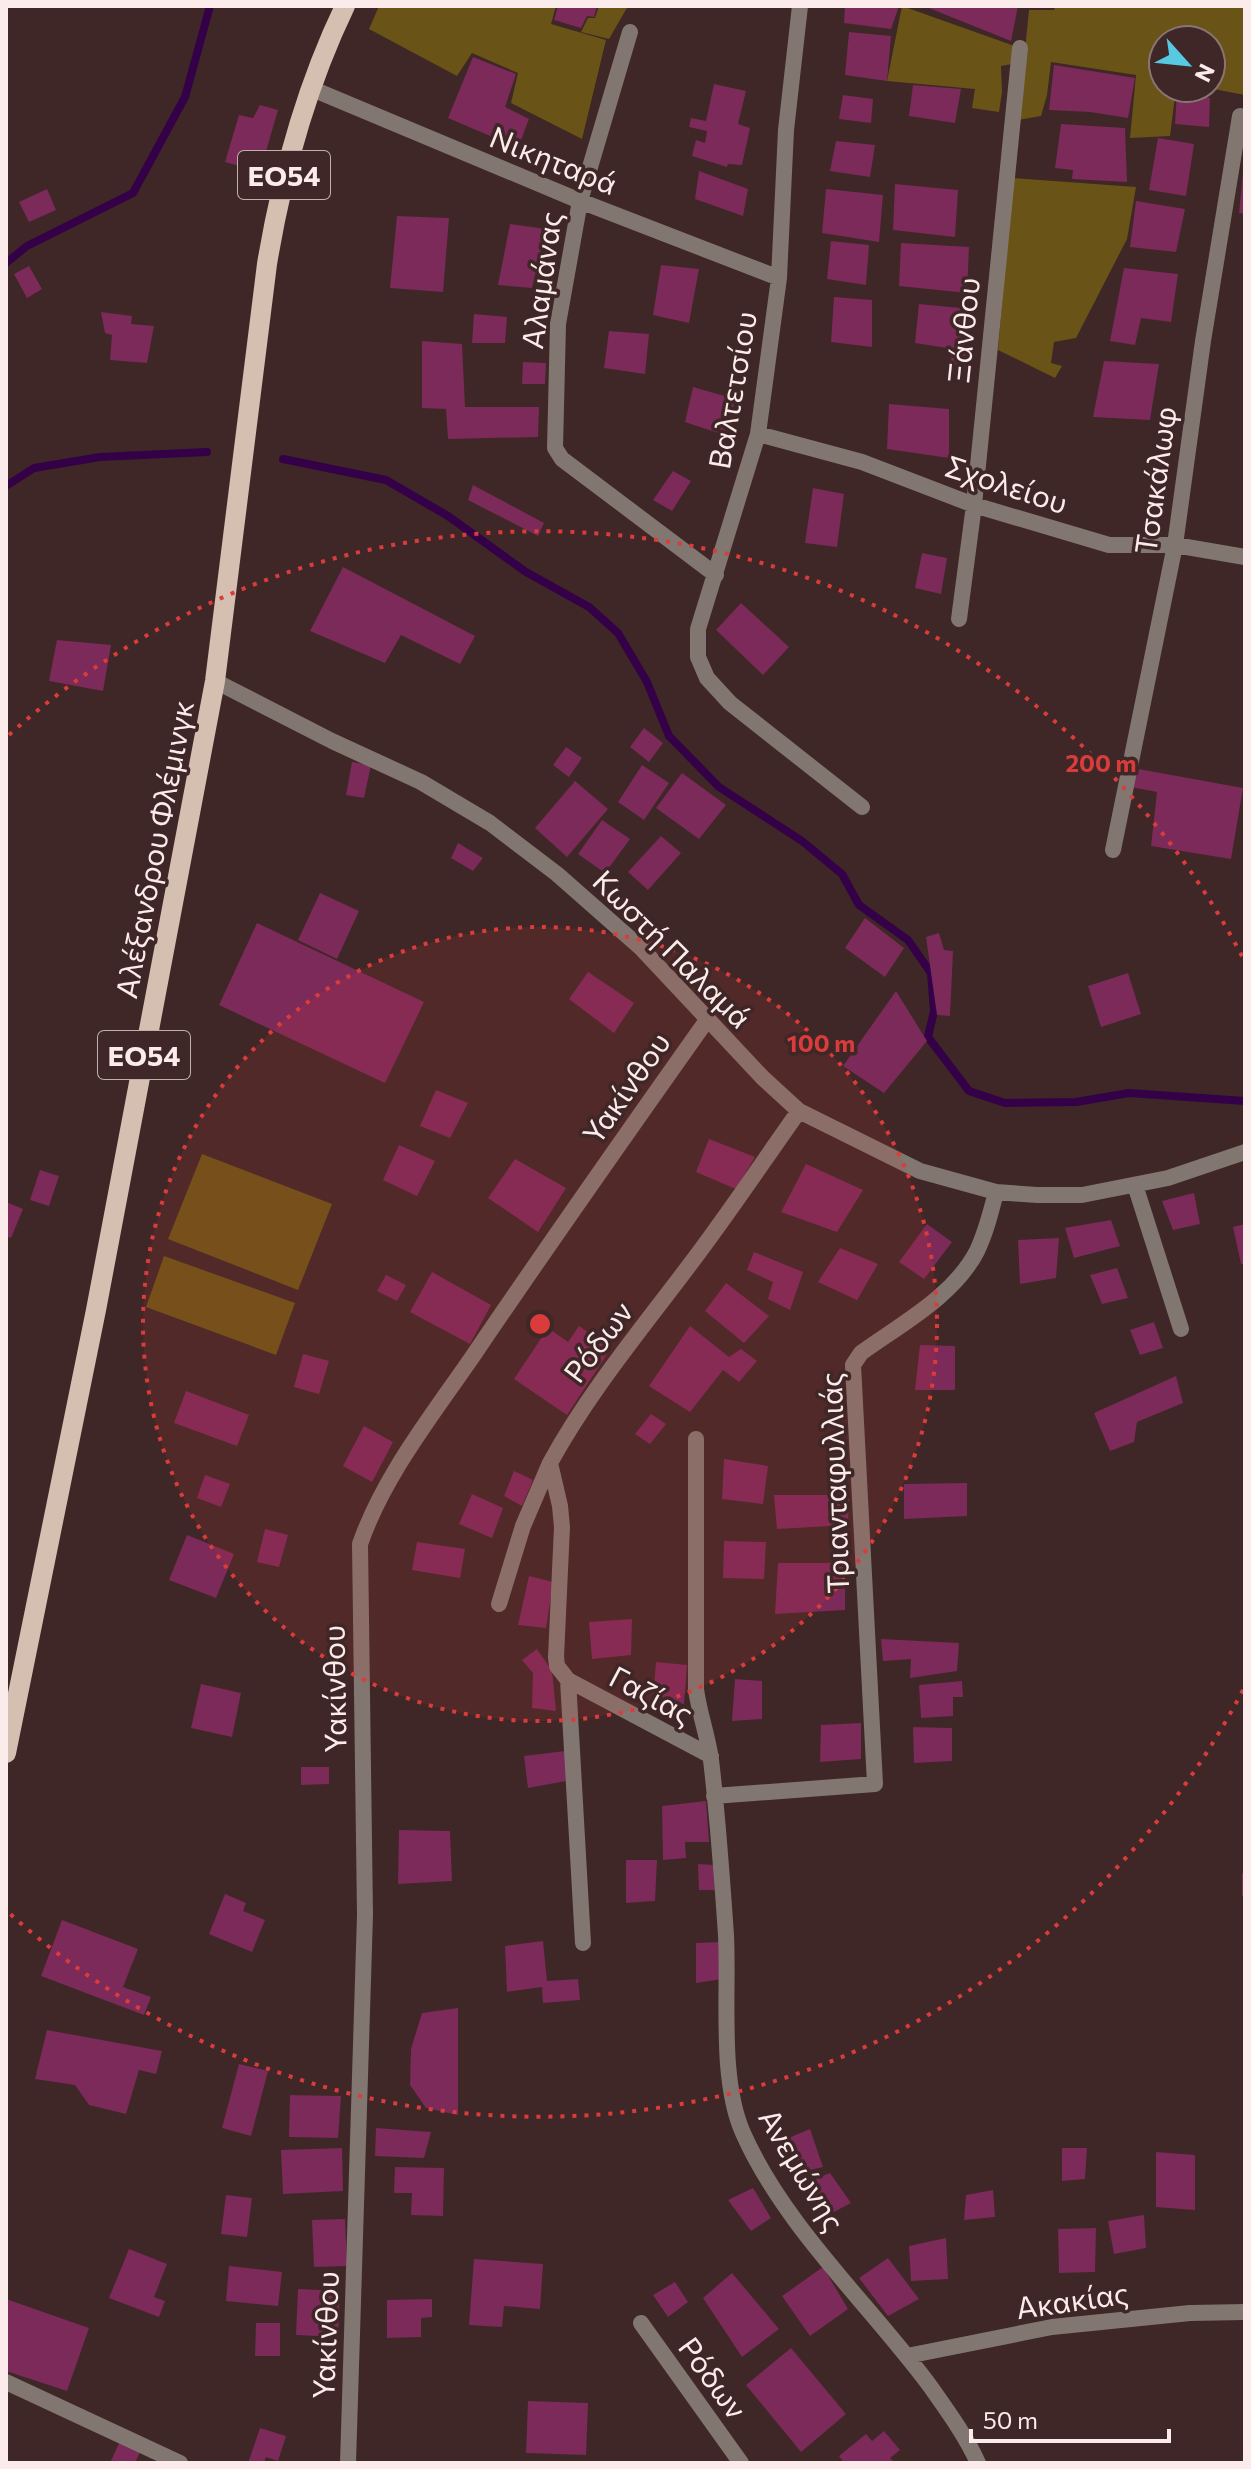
<svg xmlns="http://www.w3.org/2000/svg" width="1251" height="2469" font-family="Commissioner,sans-serif">
	<rect width="100%" height="100%" fill="#3e2726"/>
	<path fill="#695316" d="M379 6H556L551 24 606 40 582 139 511 103 518 73 472 53 457 76 369 29Z
		M599 6H628L609 39 581 32 588 18H595Z
		M902 6 1020 48 1018 63 1001 66 1002 92 999 112 972 108 975 89 887 81Z
		M1056 6H1245V95L1208 88H1211V40H1163V88H1176L1170 136 1130 138 1136 75 1051 62 1047 95 1041 116 1018 120 1029 10H1054Z
		M1013 178 1136 187 1127 239 1076 338 1054 342 1051 363 1062 366 1055 378 998 350Z
		M202 1154 332 1204 298 1290 168 1239Z
		M164 1256 295 1303 276 1355 146 1307Z"/>
	<g fill="none" stroke-linecap="round" stroke-linejoin="round">
		<path stroke="#340047" stroke-width="8" d="M6 263 27 246 133 193 185 97 210 6
			M283 459 386 480 448 516 526 572 589 607 618 633 647 682 669 736 719 787 802 841 842 874 859 905 908 940 931 973 934 1011 928 1037 969 1091 1005 1103 1076 1102 1129 1093 1245 1101
			M6 486 34 468 100 457 207 452"/>
	</g>
	<path fill="#7b2a59" d="M558 6H597L594 17 587 16 581 28 554 20Z
		M845 6H899L891 29 844 23Z
		M924 6H1018L1011 41Z
		M849 32 891 36 887 81 845 75Z
		M473 57 516 74 505 107 529 119 518 148 448 118Z
		M1054 65 1135 78 1128 118 1090 112 1049 110Z
		M714 84 746 91 738 124 750 128 742 165 728 164 727 167 692 156 696 140 705 143 707 131 689 127 691 118 706 121Z
		M913 85 961 89 955 123 909 116Z
		M1177 92 1210 98 1209 127 1175 124Z
		M843 95 873 99 871 123 839 119Z
		M260 105 278 110 260 172 225 162 239 115 253 118Z
		M1061 124 1125 128 1127 182 1072 179 1073 170 1055 168Z
		M1158 138 1194 144 1186 196 1149 190Z
		M836 141 875 145 870 177 830 171Z
		M699 171 748 189 743 216 695 199Z
		M1243 172H1245V214L1239 213Z
		M895 184 958 190 955 237 893 230Z
		M47 189 56 210 29 222 19 202Z
		M826 189 883 195 879 242 822 233Z
		M1136 201 1185 209 1176 252 1130 247Z
		M397 216 449 218 443 292 390 288Z
		M510 224 546 229 532 288 498 285Z
		M831 241 869 245 866 285 827 279Z
		M901 243 969 247 967 293 899 286Z
		M661 265 699 269 689 323 653 315Z
		M29 266 42 289 27 298 14 274Z
		M1124 268 1178 274 1171 322 1141 318 1135 345 1110 341Z
		M834 297 872 300V347L831 342Z
		M919 304 971 309 967 371 949 372 953 349 915 343Z
		M101 312 132 316 131 324 154 326 147 363 110 360 112 335 105 333Z
		M474 314 507 317 505 343H472Z
		M609 331 649 334 645 374 604 368Z
		M422 341 462 344 465 407H539L538 437 448 439 446 409 422 408Z
		M1104 361 1159 364 1150 420 1093 417Z
		M523 362 546 363 545 384H522Z
		M693 387 735 399 727 436 685 422Z
		M889 404 949 409V458L887 449Z
		M673 471 691 481 672 511 653 500Z
		M473 485 544 523 538 536 468 500Z
		M813 488 844 494 837 547 805 543Z
		M922 553 947 558 941 594 915 588Z
		M343 567 475 636 460 664 401 635 385 663 310 631Z
		M741 603 789 647 763 675 716 630Z
		M57 640 111 645 103 691 49 681Z
		M644 728 663 743 649 762 630 747Z
		M566 747 582 758 569 777 553 765Z
		M352 762 371 765 364 798 346 795Z
		M642 765 669 783 644 820 618 802Z
		M1133 768 1243 788 1231 859 1151 846 1157 792 1131 787Z
		M682 773 726 805 699 839 656 808Z
		M575 781 608 809 567 857 535 828Z
		M602 820 630 839 605 873 578 854Z
		M661 836 681 853 648 890 628 872Z
		M458 843 483 858 473 871 451 858Z
		M320 893 359 911 337 959 298 940Z
		M865 918 904 948 885 977 845 948Z
		M257 923 424 1002 385 1083 219 1005Z
		M939 933 944 950 953 951 950 1016 937 1015 926 937Z
		M588 972 634 1003 614 1033 569 999Z
		M1128 973 1141 1014 1101 1027 1088 986Z
		M896 991 927 1041 884 1093 843 1066Z
		M436 1090 468 1103 450 1138 420 1126Z
		M709 1139 755 1157 736 1189 696 1172Z
		M399 1145 435 1161 417 1196 383 1180Z
		M515 1159 566 1188 538 1232 488 1198Z
		M806 1164 863 1190 837 1232 781 1212Z
		M40 1170 59 1176 49 1206 30 1200Z
		M1194 1193 1200 1224 1173 1230 1162 1201Z
		M6 1202 23 1209 11 1238 6 1236Z
		M1111 1220 1120 1246 1074 1258 1065 1228Z
		M927 1224 952 1242 924 1279 899 1262Z
		M1245 1224V1264H1241L1233 1227Z
		M1059 1238 1056 1278 1020 1284 1018 1240Z
		M840 1248 878 1264 857 1300 818 1282Z
		M754 1252 803 1272 790 1310 768 1299 773 1282 747 1270Z
		M1117 1268 1128 1298 1102 1304 1090 1275Z
		M432 1272 491 1305 470 1344 410 1312Z
		M386 1275 406 1285 397 1301 377 1291Z
		M726 1283 769 1316 744 1343 705 1311Z
		M1154 1322 1163 1348 1140 1355 1130 1330Z
		M579 1326 611 1348 567 1415 514 1379 548 1328 568 1342Z
		M690 1326 729 1357 741 1349 757 1361 739 1382 723 1370 690 1412 649 1386Z
		M920 1345 955 1346V1390H915Z
		M303 1354 329 1361 319 1394 294 1387Z
		M1176 1376 1183 1403 1137 1422 1134 1442 1110 1451 1094 1413Z
		M186 1391 249 1415 237 1446 174 1423Z
		M651 1414 666 1424 650 1444 635 1434Z
		M364 1426 393 1442 372 1482 343 1466Z
		M724 1459 768 1466 763 1504 722 1499Z
		M514 1471 533 1480 522 1506 504 1496Z
		M205 1475 230 1484 221 1507 197 1498Z
		M967 1483V1516L904 1519V1484Z
		M472 1494 503 1508 492 1538 459 1524Z
		M774 1495H849L848 1525 777 1529Z
		M265 1529 288 1535 279 1567 257 1562Z
		M187 1535 234 1554 216 1598 169 1580Z
		M724 1541 766 1542 764 1579 723 1578Z
		M417 1542 465 1549 460 1578 412 1570Z
		M778 1563H845V1610L775 1614Z
		M529 1576 553 1582 546 1628 518 1625Z
		M632 1619 631 1655 592 1659 589 1622Z
		M881 1639 959 1643 957 1671 910 1678 911 1659 883 1661Z
		M537 1649 552 1671 556 1711 532 1708 533 1673 522 1660Z
		M656 1662 687 1665 684 1704 653 1700Z
		M735 1679 762 1681V1719L732 1721Z
		M962 1681 963 1697H953V1716L921 1718 919 1685Z
		M201 1684 241 1693 232 1737 191 1728Z
		M861 1723V1759L820 1762 821 1725Z
		M913 1727 952 1728V1761L914 1763Z
		M565 1751 566 1781 528 1788 524 1756Z
		M301 1767H329V1784L301 1785Z
		M706 1801 709 1842H685L686 1858 663 1860 662 1806Z
		M399 1830 450 1831 452 1881 398 1884Z
		M626 1860H657L655 1901 626 1903Z
		M698 1864 714 1865 715 1890H699Z
		M1242 1873H1245V1896H1242Z
		M225 1894 246 1903 243 1911 265 1920 252 1952 209 1934Z
		M62 1920 138 1949 123 1987 151 1997 144 2015 41 1976Z
		M543 1941 547 1981 578 1979 580 2000 543 2003 542 1987 507 1992 505 1946Z
		M722 1942V1979L696 1983V1943Z
		M458 2008V2115L426 2108 410 2085 411 2049 422 2013Z
		M47 2030 162 2051 156 2074 139 2070 126 2114 89 2105 75 2085 35 2079Z
		M239 2064 268 2071 251 2136 222 2128Z
		M290 2095 341 2096 338 2138 289 2137Z
		M376 2128 431 2132 424 2158 375 2156Z
		M810 2129 823 2167 801 2172 786 2139Z
		M342 2148 343 2191 283 2194 281 2150Z
		M1062 2148H1087L1085 2179 1062 2181Z
		M1156 2152 1195 2155V2210L1156 2207Z
		M395 2167 444 2168 443 2216 411 2215 412 2193H394Z
		M830 2173 851 2203 830 2214 806 2182Z
		M753 2188 771 2218 751 2231 728 2200Z
		M993 2190 995 2217 964 2220 966 2195Z
		M226 2195 252 2198 247 2237 221 2234Z
		M1144 2215 1146 2248 1114 2254 1108 2221Z
		M345 2219 347 2266 314 2267 312 2220Z
		M1096 2228 1095 2272 1059 2273 1058 2229Z
		M946 2238 948 2279 911 2281 909 2246Z
		M129 2249 167 2264 154 2297 165 2301 159 2317 109 2298Z
		M888 2258 919 2299 888 2316 859 2278Z
		M474 2259 543 2264 540 2309 504 2306 502 2327 469 2325Z
		M229 2266 282 2272 278 2306 226 2301Z
		M823 2267 848 2309 810 2336 782 2296Z
		M732 2273 779 2329 742 2357 703 2298Z
		M675 2282 688 2302 668 2317 653 2295Z
		M298 2289 340 2291 338 2337 296 2335Z
		M6 2299 89 2328 67 2391 6 2371Z
		M432 2299V2317L421 2318V2337L387 2338V2300Z
		M256 2323H280V2356H255Z
		M791 2348 846 2414 801 2452 746 2385Z
		M528 2401 588 2403 586 2455 526 2453Z
		M260 2428 286 2436 278 2461 266 2457 264 2463H248Z
		M884 2431 900 2450 890 2458 895 2463H844L839 2456 866 2434 872 2441Z
		M120 2441 141 2450 135 2463H110Z"/>
	<g fill="none" stroke-linecap="round" stroke-linejoin="round">
		<path stroke="#817670" stroke-width="16" d="M800 6 786 130 779 278 758 434 698 629V657L707 678 730 703 862 807
			M630 32 580 201 558 324 555 448 562 459 716 575
			M310 88 580 201 779 278
			M758 434 862 462 974 505 1109 545H1175L1245 557
			M959 619 974 505 1020 48
			M215 681 332 741 421 782 490 823 557 874 641 948 763 1078 799 1111 920 1171 996 1192 1037 1195H1082L1168 1178 1245 1152
			M1113 850 1175 545 1203 341 1240 116
			M1135 1185 1181 1329
			M696 1439V1689C699 1713 708 1736 711 1760 718 1818 722 1877 726 1935 729 1995 719 2079 743 2133 784 2226 870 2305 930 2386 947 2410 966 2436 978 2463
			M499 1604 523 1526 550 1463
			M568 1680 583 1943
			M711 1756 568 1680 557 1666 556 1657 562 1527 560 1506 550 1463C589 1392 640 1331 688 1267 727 1216 762 1163 799 1111
			M714 1796 875 1784 853 1365 861 1353C901 1324 954 1296 977 1251 986 1232 991 1212 996 1192
			M641 2323 741 2463
			M907 2356 1052 2327 1190 2313 1245 2312
			M6 2382 180 2463
			M348 2463 365 1915 360 1544C384 1475 434 1413 475 1353 551 1241 629 1130 707 1020"/>
		<path stroke="#d4bfb1" stroke-width="20" d="M6 1753 96 1310 215 681 267 264C282 174 305 89 345 6"/>
	</g>
	<circle cx="540" cy="1324" r="397" fill="#da3c3b" fill-opacity=".12"/>
	<g fill="none" stroke="#da3c3b" stroke-width="4" stroke-dasharray="4 8">
		<circle cx="540" cy="1324" r="397"/>
		<path d="M1243 1690A793 793 0 0 1 9 1913M9 735A793 793 0 0 1 1243 958"/>
	</g>
	<g text-anchor="middle" dominant-baseline="central" stroke-width="7" stroke-linejoin="round" paint-order="stroke">
		<g fill="#3e2726" stroke="#c2b0af" stroke-width="2">
			<rect x="238" y="151" width="92" height="48" rx="6"/>
			<rect x="98" y="1031" width="92" height="48" rx="6"/>
		</g>
		<g font-size="28" font-weight="bold" fill="#fbebea">
			<text x="284" y="175">ΕΟ54</text>
			<text x="144" y="1055">ΕΟ54</text>
		</g>
		<g font-size="30" fill="#fbebea" stroke="#3e2726">
			<text transform="translate(554 159) rotate(22)">Νικηταρά</text>
			<text transform="translate(540 280) rotate(-82)">Αλαμάνας</text>
			<text transform="translate(962 330) rotate(-84)">Ξάνθου</text>
			<text transform="translate(731 390) rotate(-80)">Βαλτετσίου</text>
			<text transform="translate(1154 480) rotate(-82)">Τσακάλωφ</text>
			<text transform="translate(1007 483) rotate(18)">Σχολείου</text>
			<text transform="translate(153 849) rotate(-79)">Αλέξανδρου Φλέμινγκ</text>
			<text transform="translate(673 948) rotate(45)">Κωστή Παλαμά</text>
			<text transform="translate(625 1087) rotate(-55)">Υακίνθου</text>
			<text transform="translate(597 1341) rotate(-53)">Ρόδων</text>
			<text transform="translate(833 1483) rotate(-92)">Τριανταφυλλιάς</text>
			<text transform="translate(333 1689) rotate(-91)">Υακίνθου</text>
			<text transform="translate(652 1694) rotate(28)">Γαζίας</text>
			<text transform="translate(803 2169) rotate(59)">Ανεμώνης</text>
			<text transform="translate(1072 2299) rotate(-8)">Ακακίας</text>
			<text transform="translate(324 2335) rotate(-88)">Υακίνθου</text>
			<text transform="translate(714 2377) rotate(54)">Ρόδων</text>
		</g>
	</g>
	<circle cx="540" cy="1324" r="12" fill="#da3c3b" stroke="#3e2726" stroke-width="4"/>
	<g font-size="24" text-anchor="middle" font-weight="bold" fill="#da3c3b" stroke="#3e2726" stroke-width="7" stroke-linejoin="round" paint-order="stroke">
		<text x="1101" y="772">200 m</text>
		<text x="821" y="1052">100 m</text>
	</g>
	<rect width="1251" height="2469" fill="none" stroke="#fbebea" stroke-width="16"/>
	<g transform="translate(1187 64) rotate(117)"><circle r="38" fill="#3e2726" stroke="#8a7574" stroke-width="2"/>
	<path d="M0-6L14 30L0 20L-14 30Z" fill="#57c9e2"/>
	<text y="-12" font-size="22" font-weight="bold" text-anchor="middle" fill="#fbebea">N</text>
	</g>
	<path d="M971 2429v12h198v-12" fill="none" stroke="#fbebea" stroke-width="4"/>
	<text x="983" y="2429" font-size="24" fill="#fbebea" stroke="#3e2726" stroke-width="6" paint-order="stroke">50 m</text>
</svg>
